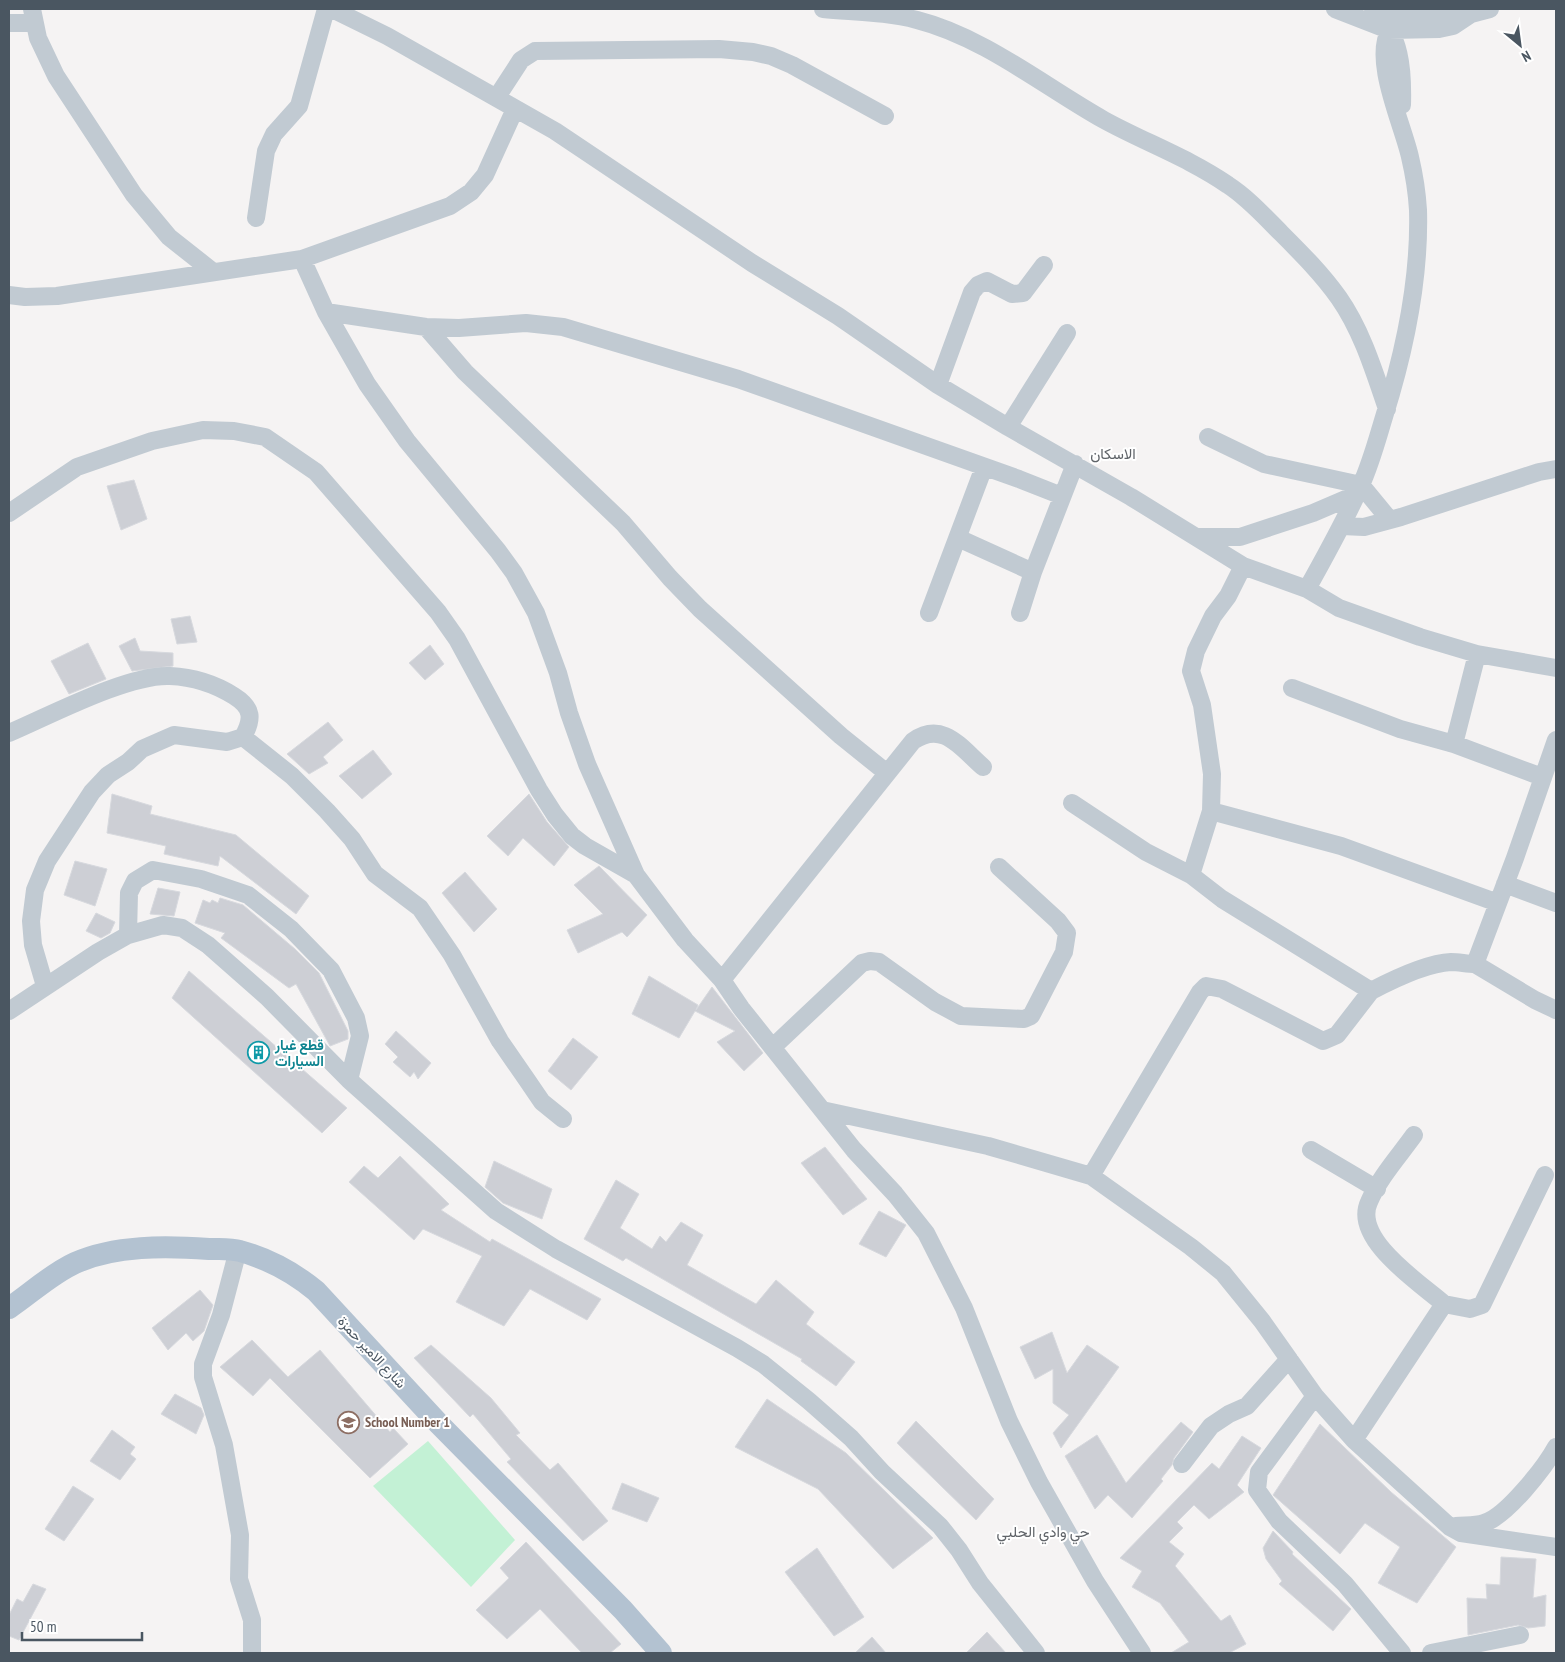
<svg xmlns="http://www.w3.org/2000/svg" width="1565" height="1662" font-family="'PT Sans Narrow',Vazirmatn,sans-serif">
	<rect width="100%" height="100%" fill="#f5f3f3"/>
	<path fill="#c3f1d5" d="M428 1441 515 1540 471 1587 373 1486Z"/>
	<path fill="#cdcfd5" stroke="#d7d9de" d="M134 480 147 519 121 530 107 486Z
		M190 616 197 642 177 644 171 619Z
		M135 638 140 651 173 653V666L132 671 119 646Z
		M88 643 106 679 69 694 51 661Z
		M430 645 444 664 425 680 409 663Z
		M328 722 343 740 323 757 328 763 309 774 287 754Z
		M373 750 392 774 362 799 339 776Z
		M112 794 152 806 150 814 236 835 309 896 296 914 220 856 218 866 164 854 166 846 107 833Z
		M529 794 547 822 569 847 554 866 523 838 508 856 487 836Z
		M75 861 107 869 95 906 64 895Z
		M599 866 647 915 627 937 622 932 578 953 567 930 603 914 574 885Z
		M465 872 497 909 474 932 442 893Z
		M158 888 180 892 174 916 150 914Z
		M220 898 243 905 295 949 319 973 348 1031V1039L330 1046 296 984 289 988 221 938 225 933 195 923 203 900 210 903 212 900 218 903Z
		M96 913 115 922 110 933 101 938 86 931Z
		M189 971 347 1108 322 1133 172 998Z
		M649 976 698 1005 696 1010 712 987 763 1053 744 1071 717 1042 735 1031 695 1011 679 1038 632 1014Z
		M396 1031 431 1063 418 1079 414 1072 410 1077 393 1062 398 1057 385 1044Z
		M573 1038 598 1057 571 1090 548 1071Z
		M825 1147 867 1199 843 1215 801 1163Z
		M400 1156 449 1204 441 1210 490 1242 492 1239 601 1299 587 1320 530 1289 504 1326 456 1302 482 1256 423 1229 414 1240 349 1182 364 1166 378 1178Z
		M494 1161 552 1189 542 1219 503 1203 485 1187Z
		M616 1180 639 1194 620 1228 652 1249 660 1236 666 1242 681 1222 703 1235 687 1265 756 1304 776 1280 814 1312 806 1324 855 1362 836 1386 801 1361 802 1359 626 1258 623 1261 584 1239Z
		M879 1211 906 1225 886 1257 859 1244Z
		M200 1290 213 1305 204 1331 193 1341 186 1333 168 1350 152 1328Z
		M1052 1332 1067 1373 1087 1345 1119 1367 1061 1448 1053 1433 1069 1415 1053 1403V1369L1035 1379 1020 1347Z
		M252 1340 288 1377 320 1350 390 1432 393 1428 408 1444 370 1478 270 1378 253 1396 220 1367Z
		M431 1345 491 1398 520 1433 516 1435 550 1470 558 1463 608 1521 583 1541 507 1462 511 1459 473 1414 470 1417 414 1358Z
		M175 1394 201 1408 204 1415 196 1434 161 1414Z
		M767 1399 846 1453 933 1538 893 1569 818 1489 735 1447Z
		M916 1421 994 1499 976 1520 897 1443Z
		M1181 1422 1193 1432 1174 1458 1172 1465 1161 1479 1163 1481 1132 1518 1108 1495 1095 1509 1065 1456 1097 1435 1126 1483Z
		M1320 1424 1391 1492 1456 1547 1417 1603 1378 1583 1400 1547 1365 1523 1340 1554 1273 1495Z
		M112 1430 135 1447 130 1454 136 1459 120 1480 90 1461Z
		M1242 1436 1261 1448 1237 1485 1244 1492 1209 1519 1194 1505 1177 1522 1183 1528 1169 1542 1184 1554 1175 1566 1221 1621 1230 1615 1246 1644 1229 1653H1171L1189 1642 1160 1603 1132 1587 1142 1571 1120 1558 1212 1463 1219 1469Z
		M622 1483 659 1498 647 1522 612 1509Z
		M73 1486 94 1499 64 1541 45 1529Z
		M1273 1531 1293 1552 1292 1554 1351 1609 1333 1631 1279 1584 1282 1581 1266 1559 1263 1548Z
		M526 1542 621 1644 610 1653H582L540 1609 507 1639 476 1610 509 1578 500 1568Z
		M817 1548 864 1617 834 1636 785 1572Z
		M1501 1557 1536 1559 1533 1598 1546 1595 1545 1626 1528 1628 1518 1625 1468 1635 1467 1598 1487 1599 1486 1584 1500 1585Z
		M33 1584 46 1589 19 1640 9 1636V1615L17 1599 23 1602Z
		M987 1632 1006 1653H966Z
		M872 1637 886 1653H855Z"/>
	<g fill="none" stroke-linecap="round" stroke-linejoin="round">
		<path stroke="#c1cad2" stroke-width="18" d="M32 9 38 38 56 76 134 195 169 237 212 271
			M332 9 387 36 555 131 752 263 838 316 938 385 1008 427 1131 497 1243 566 1307 589 1339 608 1420 637 1477 654 1556 668
			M823 9C855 12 887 12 917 20 984 37 1045 87 1104 120 1144 142 1189 158 1228 185 1248 198 1264 216 1281 233 1302 254 1322 274 1339 298 1362 331 1374 371 1387 409
			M1335 9 1389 30 1439 29 1453 26 1471 14 1490 9
			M1373 9C1401 34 1403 70 1402 105
			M1395 9 1419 13 1471 14
			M9 23H34
			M497 97 521 60 535 51 719 49 753 52 771 56 792 65 885 116
			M256 218 266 151 274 134 299 106 326 9
			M302 259 326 312 367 384 407 441 498 551 514 573 536 613 558 673 569 713 587 764 636 875 685 940 722 980 741 1008 854 1150 895 1194 926 1233 964 1308 1009 1421 1039 1482 1095 1581 1142 1653
			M9 295 25 297 57 296 302 259 450 206 471 192 485 175 515 109
			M326 312 426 327 459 328 526 323 563 327 738 379 1019 479 1062 496
			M426 327 465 372 623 523 670 578 700 609 841 736 887 773
			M938 385 972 292 978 285 987 281 1012 294 1023 293 1044 265
			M1008 427 1067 333
			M1208 437 1264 464 1361 485 1389 519
			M9 513 77 467 152 441 203 430 234 431 265 437 316 472 438 612 457 639 539 790 555 815 572 836 585 846 636 875
			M1342 526 1364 527 1401 517 1539 472 1556 469
			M1198 537H1240L1313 513 1355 495
			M958 538 1033 572
			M1307 589C1326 555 1345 521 1361 485 1371 463 1377 440 1384 417 1405 350 1420 280 1418 210 1417 193 1414 174 1410 157 1403 125 1372 60 1390 30 1395 21 1409 16 1419 13
			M929 613 984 467
			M1020 613 1033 572 1075 464
			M1292 688 1400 729 1454 744 1542 777
			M9 733C49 716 128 674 170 676 192 677 215 684 234 696 253 708 253 719 243 737L227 742 174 735 142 749 128 762 108 775 92 792 47 861 35 890 31 921 33 945 45 986
			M243 737 292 776 327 811 352 839 375 874 420 908 452 955 500 1041 527 1080 542 1102 563 1119
			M1556 740 1515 858 1475 964 1535 1000 1556 1010
			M1454 744 1477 654
			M1072 803 1146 852 1191 875 1222 899 1371 991C1392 980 1427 963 1451 962 1459 962 1467 964 1475 964
			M1211 811 1341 846 1498 903
			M1191 875 1211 811 1212 774 1202 705 1191 671 1196 651 1213 616 1228 596 1243 566
			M1505 884 1556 903
			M128 935 129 893 135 881 153 870 201 879 248 895 291 929 331 970 356 1018 360 1036 349 1080
			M722 980 913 741C943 720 961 748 983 767
			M9 1011 98 952 128 935 163 925 182 928 208 945 267 997 349 1080 496 1211 556 1249 737 1348 763 1364 809 1401 851 1438 882 1472 940 1526 959 1550 980 1583 1036 1653
			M774 1046 862 963 870 961 879 962 935 1002 961 1016 1024 1019 1031 1016 1064 952 1067 933 1058 921 999 867
			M822 1110 988 1146 1091 1176 1191 1247 1223 1273 1262 1321 1315 1396 1354 1440 1450 1527 1461 1533 1556 1547
			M1311 1150 1377 1189
			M1091 1176 1200 992 1206 986 1222 989 1323 1041 1337 1035 1371 991
			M238 1250 221 1315 203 1364V1377L224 1445 240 1535 239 1579 252 1620V1653
			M1444 1304 1470 1309 1482 1305 1545 1175
			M1315 1396 1259 1472 1257 1490 1279 1521 1345 1584 1402 1653
			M1354 1440 1444 1304C1420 1283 1352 1239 1369 1202 1379 1178 1399 1156 1414 1135
			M1182 1464 1211 1426 1229 1414 1247 1406 1289 1359
			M1456 1526C1465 1525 1475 1526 1484 1523 1506 1517 1545 1467 1556 1447
			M1431 1653 1520 1635"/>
		<path stroke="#b3c2d1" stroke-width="22" d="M9 1308C30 1294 51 1274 75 1263 115 1245 166 1246 209 1249 219 1249 230 1248 240 1251 269 1259 293 1272 316 1291L439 1424 623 1610 661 1653"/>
	</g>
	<defs>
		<symbol id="building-ring" viewBox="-11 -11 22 22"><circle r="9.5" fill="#fff" stroke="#0f9aa8" stroke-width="1.5"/><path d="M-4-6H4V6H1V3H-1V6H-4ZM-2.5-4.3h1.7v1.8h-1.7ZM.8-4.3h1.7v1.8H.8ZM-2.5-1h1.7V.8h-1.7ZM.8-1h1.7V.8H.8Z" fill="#0f9aa8"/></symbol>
		<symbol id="school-ring" viewBox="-11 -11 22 22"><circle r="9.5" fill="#fff" stroke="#8d6e63" stroke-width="1.5"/><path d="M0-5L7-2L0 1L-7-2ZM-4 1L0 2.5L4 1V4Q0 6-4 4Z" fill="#8d6e63"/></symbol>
	</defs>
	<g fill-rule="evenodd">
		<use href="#building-ring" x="246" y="1040" width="25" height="25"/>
		<use href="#school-ring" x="336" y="1410" width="25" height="25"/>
	</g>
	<g text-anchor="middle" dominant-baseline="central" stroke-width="4" stroke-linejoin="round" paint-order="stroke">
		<g font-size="14" font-weight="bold" fill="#0d838f" stroke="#fff" text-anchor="start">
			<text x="275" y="1045">قطع غيار<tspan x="275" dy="16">السيارات</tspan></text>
		</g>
		<g font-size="14" fill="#4a5661" stroke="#fff">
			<text transform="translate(372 1352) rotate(47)">شارع الامير حمزة</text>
		</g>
		<g font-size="14" font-weight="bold" fill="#785e54" stroke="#fff" text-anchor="start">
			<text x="365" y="1422">School Number 1</text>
		</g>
		<g font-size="15" fill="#5f6368" stroke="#fff">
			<text x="1113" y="453">الاسكان</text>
			<text x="1043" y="1531">حي وادي الحلبي</text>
		</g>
	</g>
	<rect width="1565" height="1662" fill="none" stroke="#4a5661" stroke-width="20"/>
	<g transform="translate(1520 45) rotate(151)" stroke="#ffffff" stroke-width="4" paint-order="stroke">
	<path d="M0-4L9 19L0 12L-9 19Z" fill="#4a5661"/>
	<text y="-8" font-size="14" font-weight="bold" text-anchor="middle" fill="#4a5661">N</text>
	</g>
	<path d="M22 1632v8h120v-8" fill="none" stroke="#4a5661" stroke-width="2.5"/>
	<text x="30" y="1632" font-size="15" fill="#4a5661" stroke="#ffffff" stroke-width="4" paint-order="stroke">50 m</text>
</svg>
